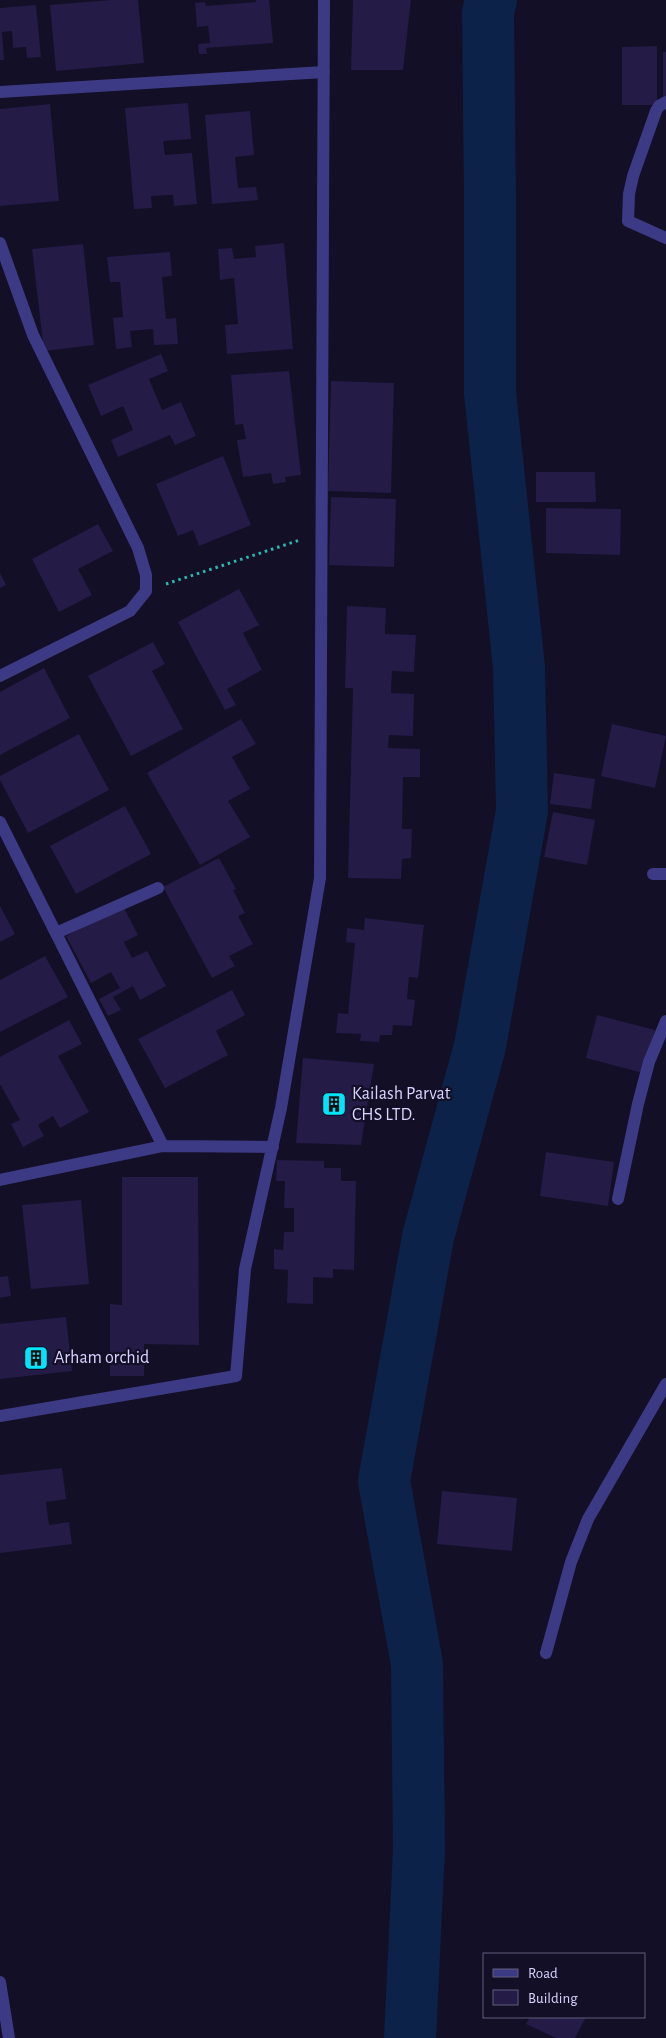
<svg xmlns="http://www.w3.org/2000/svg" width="666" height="2038" font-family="'Alegreya Sans',sans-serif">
	<rect width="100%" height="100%" fill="#130f26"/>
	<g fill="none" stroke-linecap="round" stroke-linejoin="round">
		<path stroke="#0c2248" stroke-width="52" d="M410 2038 419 1849 417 1664 384 1481 428 1237 480 1046 522 811 519 667 490 393V198L488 13 491 0"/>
	</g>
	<path fill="#241b47" d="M111 0H138L144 63 56 71 50 5Z
		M256 0H269L273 43 206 48 207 54H199L198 44 210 43 208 26 197 27 195 3 205 2 206 6 256 2Z
		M353 0H411L403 70H351Z
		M36 5 41 57 27 58 26 47 13 48 12 31 2 32 4 60H0V8Z
		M657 46V105H622V47Z
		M663 52H666V96H663Z
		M188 103 191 139 163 141 165 155 192 153 197 204 174 206 173 195 151 196 152 208 134 209 125 108Z
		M50 104 59 201 0 206V109Z
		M250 111 254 155 235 157 238 188 256 187 258 200 212 204 205 115Z
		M284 243 293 349 227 354 225 325 238 324 234 278 220 280 218 249 232 248 234 259 256 257 255 246Z
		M83 244 94 345 44 351 32 249Z
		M170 252 172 276 162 277 166 319 176 318 178 344 154 345 153 329 130 331 132 347 116 349 113 318 123 317 120 282H110L107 257Z
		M161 354 168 371 149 379 162 410 181 402 196 436 175 445 170 435 118 457 111 440 133 430 123 406 101 416 88 385Z
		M289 371 301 475 285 477 286 482 273 484 271 473 243 477 237 440 246 439 243 424 235 425 231 375Z
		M331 381 394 383 391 493 328 491Z
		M223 456 251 525 199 546 193 530 178 536 156 484Z
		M536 472H595L596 502H536Z
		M331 497 396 499 394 567 329 565Z
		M546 508 621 509 620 555 546 553Z
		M98 524 113 551 78 569 92 595 59 612 32 559Z
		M0 573 6 585 0 588Z
		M239 589 259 625 243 633 262 670 227 689 236 705 225 710 178 622Z
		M347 606 386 608 385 634 416 635 414 672 392 671 391 693 414 694 413 736 389 735 388 748 420 749V777H403L402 829H412L411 858 402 859 401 879 348 878 353 688H345Z
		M153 642 165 664 152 671 183 729 131 756 88 676Z
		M44 668 70 718 0 755V692Z
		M241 719 256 744 232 757 250 789 228 801 250 837 200 865 147 773Z
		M612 724 666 736 655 788 601 776Z
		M79 734 109 790 28 833 0 780V776Z
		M554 773 595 779 591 809 550 804Z
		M125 806 151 854 76 894 50 846Z
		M553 812 595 820 587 865 544 857Z
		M219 858 236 889 233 890 245 913 238 916 253 944 229 956 235 966 212 978 163 887Z
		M0 906 15 934 0 942Z
		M123 906 138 935 124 942 132 958 147 951 166 986 140 1000 133 986 113 997 121 1010 108 1016 99 999 120 988 111 972 91 983 66 936Z
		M365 918 424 925 418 978 409 977 407 999 415 1000 412 1026 393 1025 392 1035H380L379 1042 360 1041 361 1034 336 1033 338 1013 348 1014 355 943 346 942 347 928 364 930Z
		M45 956 68 997 0 1032V980Z
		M232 990 245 1015 216 1031 228 1055 165 1088 138 1039Z
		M597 1015 655 1030 643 1073 586 1058Z
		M69 1020 82 1044 58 1056 89 1112 60 1128 53 1116 38 1125 44 1136 23 1147 11 1124 20 1120 0 1084V1057Z
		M303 1058 374 1064 361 1145 296 1143Z
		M546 1152 614 1162 608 1206 540 1196Z
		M277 1160 324 1161V1168H341V1181H356L354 1270 333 1269V1278L313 1277V1304L287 1303 288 1270 274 1269V1249L283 1250 284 1232H294V1208H284L285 1181H276Z
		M122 1177H198L199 1345 144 1344V1376H110V1304L122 1305Z
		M81 1200 89 1284 31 1289 22 1205Z
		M8 1276 11 1296 0 1298V1277Z
		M66 1317 72 1371 0 1379V1324Z
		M62 1468 66 1499 46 1502 49 1525 69 1522 72 1544 0 1553V1475Z
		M442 1491 517 1498 512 1551 437 1544Z
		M530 2017H586L575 2038H556L526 2024Z"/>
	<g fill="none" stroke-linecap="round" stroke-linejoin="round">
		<path stroke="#2fb8b0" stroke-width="3" stroke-dasharray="2.5 4" stroke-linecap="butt" d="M166 584 300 540"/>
		<path stroke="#3d3a85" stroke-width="12" d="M0 92 324 72
			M666 102 659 106 656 111 633 176 629 194 628 221 666 238
			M0 243 33 335 138 548 146 575V591L130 611 0 676
			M0 822 163 1146
			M653 874H666
			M56 933 158 888
			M0 1180 163 1146 273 1147
			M618 1199 638 1104 649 1062 666 1021
			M0 1416 236 1376 245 1269 281 1108 320 878 324 0
			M546 1653 571 1562 588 1519 666 1384
			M0 1982 9 2038"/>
	</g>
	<defs>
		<symbol id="building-square" viewBox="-11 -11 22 22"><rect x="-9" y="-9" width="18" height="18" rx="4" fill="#00e5ff" stroke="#130f26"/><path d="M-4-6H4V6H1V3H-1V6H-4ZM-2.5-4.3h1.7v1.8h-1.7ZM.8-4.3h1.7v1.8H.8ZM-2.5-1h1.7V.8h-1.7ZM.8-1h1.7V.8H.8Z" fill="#111"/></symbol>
	</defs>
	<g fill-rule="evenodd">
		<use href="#building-square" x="320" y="1090" width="28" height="28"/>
		<use href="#building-square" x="22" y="1344" width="28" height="28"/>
	</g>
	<g text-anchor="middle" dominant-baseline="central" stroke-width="4.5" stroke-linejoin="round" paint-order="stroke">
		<g font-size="18" fill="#d9d4ff" stroke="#130f26" text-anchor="start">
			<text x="352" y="1094">Kailash Parvat<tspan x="352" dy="21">CHS LTD.</tspan></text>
			<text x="54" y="1358">Arham orchid</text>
		</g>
	</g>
	<rect x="483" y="1953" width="162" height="65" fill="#130f26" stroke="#625e7d"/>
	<rect x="493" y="1969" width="25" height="8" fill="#3d3a85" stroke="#625e7d"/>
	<text x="528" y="1978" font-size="15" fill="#d9d4ff">Road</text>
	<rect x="493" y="1990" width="25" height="15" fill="#241b47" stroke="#625e7d"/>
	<text x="528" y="2003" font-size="15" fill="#d9d4ff">Building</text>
</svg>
